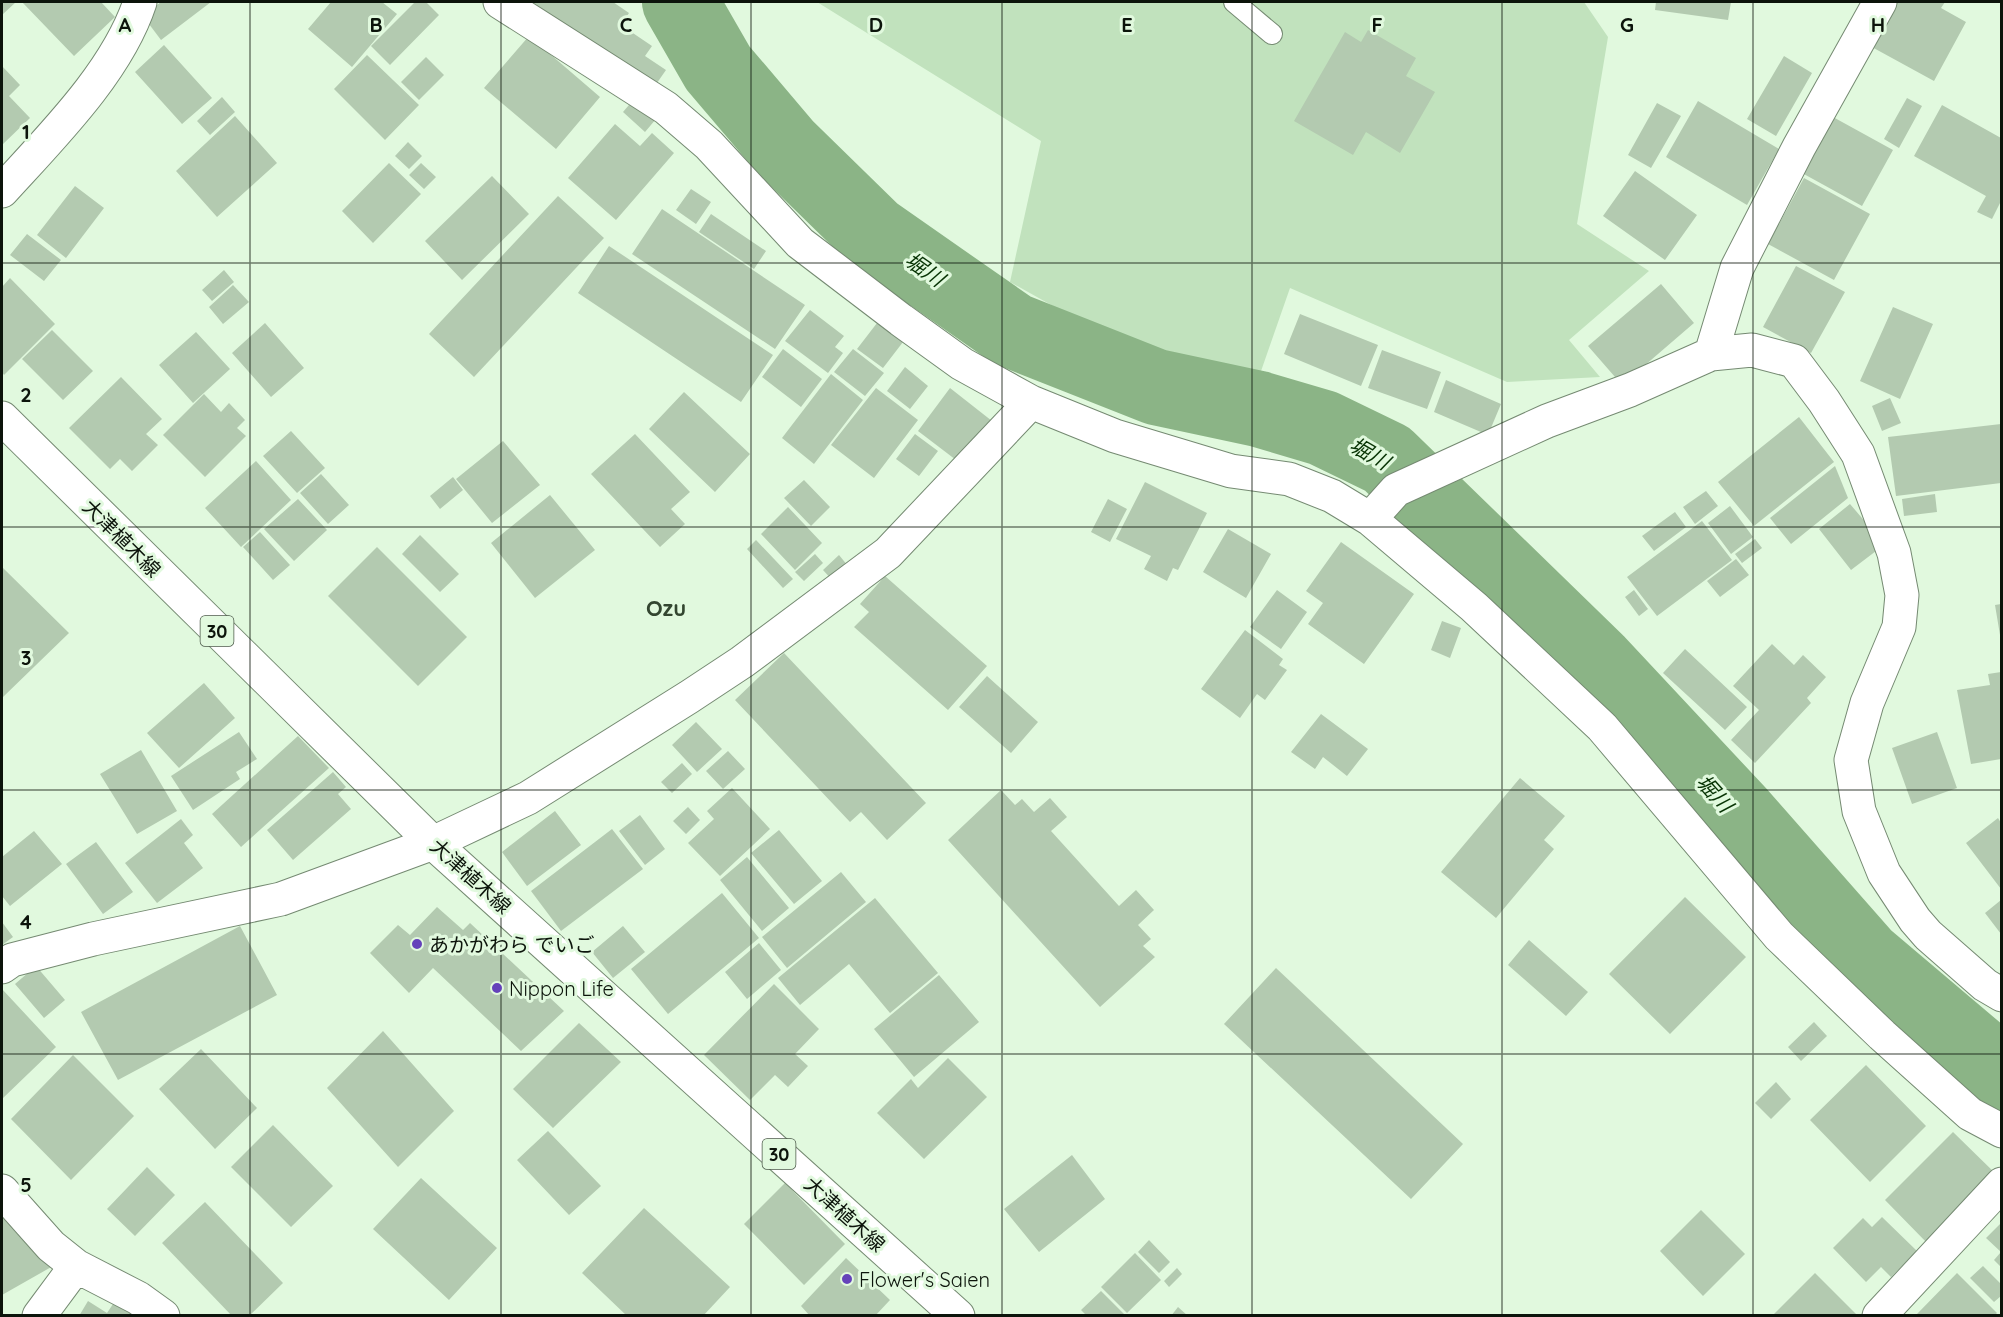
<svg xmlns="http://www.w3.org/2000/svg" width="2003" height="1317" font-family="Quicksand,'Noto Sans JP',sans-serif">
	<rect width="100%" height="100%" fill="#e1f9de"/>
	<path fill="#c1e2bd" d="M817 2H1584L1608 37 1577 224 1649 271 1569 340 1600 377 1507 382 1290 288 1260 374 1128 348 1010 282 1041 141Z"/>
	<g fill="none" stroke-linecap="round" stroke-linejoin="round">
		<path stroke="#8bb486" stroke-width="76" d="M680 2 718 68 786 148 873 233 1012 330 1156 387 1259 409 1323 428 1387 459 1596 662 1740 816 1865 958 2002 1074"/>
	</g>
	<path fill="#b3cab0" d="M2 2H16L2 15Z
		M22 2H101L115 17 74 56Z
		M161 2H211L161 40 143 16Z
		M331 2H382L397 14 352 67 308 29Z
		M415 2H426L439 15 390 65 371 46Z
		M532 2H613L629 13 621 25 652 46 645 56 666 70 650 93 533 12 537 5Z
		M1656 2H1731L1728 20 1655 10Z
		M1895 2H1945L1941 8 1966 22 1934 81 1870 46Z
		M1368 30 1416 58 1406 76 1435 92 1400 153 1366 132 1353 155 1294 121 1345 32 1361 42Z
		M529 36 600 97 556 149 484 88Z
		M164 45 212 98 182 124 135 72Z
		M367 55 419 105 385 140 334 89Z
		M1784 56 1812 73 1776 136 1747 119Z
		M426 57 444 75 419 100 401 82Z
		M2 66 20 85 9 96 30 118 2 145Z
		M222 97 235 112 210 135 197 121Z
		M1907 98 1922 106 1899 148 1884 139Z
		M634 99 656 119 645 132 623 112Z
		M1698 101 1779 149 1747 205 1666 157Z
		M1657 103 1681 116 1651 168 1628 155Z
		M1942 105 2001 138V201L1992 219 1977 212 1986 196 1914 156Z
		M235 116 277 163 217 217 176 171Z
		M1833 117 1893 150 1862 206 1802 173Z
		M615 124 640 146 652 133 674 153 616 220 568 178Z
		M408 142 422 156 409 169 395 156Z
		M389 163 421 194 373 243 342 211Z
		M421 163 436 177 424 189 409 175Z
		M1635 171 1697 215 1665 260 1603 216Z
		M492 176 529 214 462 280 425 241Z
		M1804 178 1870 214 1834 280 1768 244Z
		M75 186 104 208 66 258 37 235Z
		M691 189 711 202 696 224 676 210Z
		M558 196 604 238 474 377 429 334Z
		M662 209 805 305 775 349 632 254Z
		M711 214 766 251 754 269 699 232Z
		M27 234 61 260 44 281 10 255Z
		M609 246 773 355 741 402 578 293Z
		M1796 266 1845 292 1811 353 1763 327Z
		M224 270 234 282 212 301 202 290Z
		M10 278 55 324 4 375 2 372V287Z
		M1661 284 1694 323 1622 385 1588 346Z
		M233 285 249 302 223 324 209 307Z
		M1893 307 1933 324 1900 399 1860 381Z
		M810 310 844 336 835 347 843 353 828 373 785 341Z
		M1300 314 1378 345 1361 386 1284 354Z
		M265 323 304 368 271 397 232 353Z
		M877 323 903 342 883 368 857 349Z
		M52 330 93 371 63 400 22 359Z
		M196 332 230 369 193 403 159 365Z
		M783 349 822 379 801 407 762 377Z
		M853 349 884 373 865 396 834 372Z
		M1382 350 1441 372 1427 409 1368 388Z
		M905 367 928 386 910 409 887 391Z
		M831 374 863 400 814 464 782 438Z
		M121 377 162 419 146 434 158 445 132 471 120 459 110 469 69 428Z
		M1446 380 1501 404 1488 435 1434 412Z
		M876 388 918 420 874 478 831 445Z
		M950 388 992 421 960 463 918 431Z
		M684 392 750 454 715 492 649 429Z
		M204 394 221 412 229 403 245 420 237 428 246 436 205 477 163 435Z
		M1890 398 1901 423 1882 431 1872 406Z
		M1799 417 1834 462 1754 526 1718 482Z
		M2001 424V483L1896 496 1888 437Z
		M291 431 325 468 297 493 263 456Z
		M635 434 690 492 671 509 685 524 660 547 591 474Z
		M915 434 938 451 919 476 896 459Z
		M503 441 540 485 492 523 456 479Z
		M256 461 291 500 241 547 205 508Z
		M1835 466 1848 498 1791 544 1770 518Z
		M321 474 349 505 328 524 300 493Z
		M453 477 463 490 440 509 430 496Z
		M804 480 830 507 811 526 784 498Z
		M1145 482 1207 513 1178 570 1173 568 1167 581 1144 569 1151 556 1116 539Z
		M1706 491 1718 506 1695 524 1683 507Z
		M1935 494 1937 512 1904 516 1902 499Z
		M550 495 595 550 535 598 491 543Z
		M298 499 327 530 294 561 264 529Z
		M1108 499 1127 509 1110 542 1091 532Z
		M1850 504 1873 531 1876 551 1851 570 1819 529Z
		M1730 506 1753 537 1731 554 1708 523Z
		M788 507 822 543 795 570 761 534Z
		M1675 512 1686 527 1654 551 1642 536Z
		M1702 521 1732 560 1657 616 1627 577Z
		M1228 529 1271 554 1246 598 1203 572Z
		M260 532 290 565 273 580 243 547Z
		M420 535 459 574 440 592 402 554Z
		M1755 539 1762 548 1742 563 1735 554Z
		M756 540 793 579 783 588 747 549Z
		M1341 542 1414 594 1364 664 1308 624 1323 603 1306 591Z
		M377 547 467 637 418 686 328 596Z
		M815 554 823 563 804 581 795 572Z
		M839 555 848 566 833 581 823 570Z
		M1736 559 1749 575 1720 597 1707 581Z
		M2 567 69 633 2 698Z
		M885 576 987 666 948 710 854 627 869 612 860 604Z
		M1277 590 1307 612 1281 649 1250 627Z
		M1634 590 1648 609 1639 616 1625 597Z
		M2001 604V635H2000L1995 605Z
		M1442 621 1461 628 1450 658 1431 650Z
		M1245 630 1283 659 1279 665 1287 670 1265 700 1257 694 1240 718 1201 689Z
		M1772 644 1794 665 1803 655 1826 677 1807 698 1811 703 1755 763 1731 740 1759 710 1733 686Z
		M1685 649 1747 707 1725 730 1663 673Z
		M784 653 926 803 887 840 861 812 850 822 735 700Z
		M2001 672V759L1971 764 1957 690 1990 685 1988 674Z
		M987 676 1038 722 1011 753 959 707Z
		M204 683 235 718 179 768 147 733Z
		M1321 714 1368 749 1347 776 1323 757 1315 769 1291 752Z
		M696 722 722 749 697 772 672 745Z
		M239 732 257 759 236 772 240 779 193 810 171 776Z
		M1937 732 1957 788 1912 804 1892 748Z
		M298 736 329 768 241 847 212 814Z
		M141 750 177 811 137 834 100 774Z
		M728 751 745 769 723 789 706 771Z
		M682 763 692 774 672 793 661 782Z
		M333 772 346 787 338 794 351 809 293 860 267 830Z
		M1520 778 1565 816 1544 840 1554 849 1496 918 1441 872Z
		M732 788 770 829 720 876 688 843 714 819 707 811Z
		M1001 790 1015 805 1022 799 1034 812 1050 798 1067 817 1051 831 1119 906 1136 890 1154 910 1138 925 1151 939 1143 946 1155 957 1100 1007 948 840Z
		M688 807 700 820 686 834 673 821Z
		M555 811 581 845 527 886 502 852Z
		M640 815 665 849 645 865 619 831Z
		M1998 818 2001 823V889L1966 843Z
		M181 819 193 835 184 843 203 868 157 903 125 863Z
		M612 829 643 869 561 931 531 891Z
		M779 830 822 881 794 904 751 853Z
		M34 831 62 864 10 906 2 896V857Z
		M96 842 133 892 103 914 66 864Z
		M747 857 789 908 762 931 720 880Z
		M841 872 866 902 787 968 762 937Z
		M722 893 759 938 668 1014 631 969Z
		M1685 897 1746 957 1670 1034 1609 974Z
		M875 898 938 973 890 1013 849 964 800 1005 778 978Z
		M2001 900V934L1985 913Z
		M437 907 463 930 470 923 564 1011 521 1051 433 968 409 993 370 953 398 925 410 935Z
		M2 922 13 937 2 945Z
		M240 926 277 995 118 1080 81 1012Z
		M623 926 645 952 613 978 592 952Z
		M1529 940 1588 992 1566 1016 1508 965Z
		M759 943 781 970 747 999 725 972Z
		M36 966 65 1000 44 1018 15 984Z
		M1276 968 1463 1144 1411 1199 1224 1024Z
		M939 975 979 1022 914 1077 874 1029Z
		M774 984 819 1029 795 1054 808 1066 788 1087 775 1075 750 1100 704 1055Z
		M2 989 56 1047 2 1099Z
		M1814 1022 1827 1036 1801 1061 1788 1047Z
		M579 1023 621 1062 553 1128 513 1089Z
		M383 1031 454 1111 398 1167 327 1088Z
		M201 1049 257 1108 215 1149 159 1089Z
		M73 1055 134 1116 71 1180 11 1119Z
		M948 1058 987 1097 924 1159 877 1113 911 1079 918 1088Z
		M1866 1065 1926 1126 1870 1182 1810 1120Z
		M1776 1082 1791 1099 1771 1119 1755 1103Z
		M273 1125 333 1186 291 1227 231 1167Z
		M548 1131 601 1186 569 1215 517 1160Z
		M1953 1132 1998 1176 1929 1245 1885 1200Z
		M1072 1155 1105 1199 1039 1252 1004 1209Z
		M147 1167 175 1195 135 1236 107 1209Z
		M421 1178 497 1248 449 1300 373 1229Z
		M785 1183 845 1244 804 1285 744 1224Z
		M205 1202 283 1283 249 1316H232L162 1243Z
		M644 1208 730 1287 703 1316H627L582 1273Z
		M2 1210 53 1266 2 1295Z
		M1701 1210 1745 1254 1703 1296 1660 1251Z
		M1882 1217 1917 1251 1891 1277 1881 1267 1866 1282 1833 1248 1863 1218 1872 1227Z
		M2001 1223V1267L1994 1260 2001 1252 1986 1238Z
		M1149 1240 1170 1262 1159 1273 1138 1252Z
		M1135 1253 1161 1280 1127 1313 1101 1287Z
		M846 1258 890 1300 875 1316H810L801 1306Z
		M1983 1266 2001 1284V1296L1994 1302 1970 1278Z
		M1177 1268 1182 1274 1169 1287 1164 1281Z
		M1815 1273 1858 1316H1772Z
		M1957 1273 1997 1313 1994 1316H1919L1917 1314Z
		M1101 1291 1126 1316H1087L1081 1310Z
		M119 1295 152 1316H79L88 1301 107 1313Z
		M1178 1307 1188 1316H1171Z"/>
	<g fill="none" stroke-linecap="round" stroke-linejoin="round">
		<defs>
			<path id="service" d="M1234 2 1272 34"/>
			<path id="minor" d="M500 2 666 108 709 145 800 243 901 320 962 364 1031 402 1115 436 1231 471 1289 479 1332 496 1370 519 1474 607 1602 727 1779 936 1882 1035 1970 1114 2002 1131
				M1711 354 1737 268 1799 147 1880 2
				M1370 519 1396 490 1547 421 1630 390 1711 354 1752 350 1794 361 1824 401 1858 454 1894 553 1902 595 1899 627 1867 703 1851 760 1859 811 1884 873 1915 920 1928 935 1985 985 2002 995
				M2 967 12 960 93 939 281 899 433 843 528 798 689 697 742 662 888 553 1031 402
				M2 1191 51 1246 76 1266 138 1298 163 1316
				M39 1316 76 1266
				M1879 1316 2002 1184"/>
			<path id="tertiary" d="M2 191C51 137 117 72 140 2"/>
			<path id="primary" d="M2 418 433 843 958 1316"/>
		</defs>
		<use href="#service" stroke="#758a72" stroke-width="22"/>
		<use href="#minor" stroke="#758a72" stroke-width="35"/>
		<use href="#tertiary" stroke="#758a72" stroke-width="35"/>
		<use href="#primary" stroke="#758a72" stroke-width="35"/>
		<use href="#service" stroke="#fff" stroke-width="20"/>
		<use href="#minor" stroke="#fff" stroke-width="33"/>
		<use href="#tertiary" stroke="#fff" stroke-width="33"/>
		<use href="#primary" stroke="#fff" stroke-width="33"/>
	</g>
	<path fill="none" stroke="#0c140b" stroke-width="1.5" stroke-opacity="0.55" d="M250 2V1316M501 2V1316M751 2V1316M1002 2V1316M1252 2V1316M1502 2V1316M1753 2V1316M2 263H2002M2 527H2002M2 790H2002M2 1054H2002"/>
	<g fill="#6542ba" stroke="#e1f9de" stroke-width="2">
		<circle cx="417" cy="944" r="6"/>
		<circle cx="497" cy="988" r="6"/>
		<circle cx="847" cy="1279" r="6"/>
	</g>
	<g text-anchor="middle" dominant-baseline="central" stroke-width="6" stroke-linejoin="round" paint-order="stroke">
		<g fill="#e1f9de" stroke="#4c594a" stroke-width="1.5">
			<rect x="200.5" y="616" width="33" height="30" rx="4.5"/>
			<rect x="762.5" y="1139" width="33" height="30" rx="4.5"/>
		</g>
		<g font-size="18" font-weight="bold" fill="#0c140b">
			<text x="217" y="631">30</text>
			<text x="779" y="1154">30</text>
		</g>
		<g font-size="20" fill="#0c140b" stroke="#e1f9de">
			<text transform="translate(122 538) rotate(45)">大津植木線</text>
			<text transform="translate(471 876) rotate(42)">大津植木線</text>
			<text transform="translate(845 1214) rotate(42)">大津植木線</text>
		</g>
		<g font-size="20" fill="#0c140b" stroke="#e1f9de" text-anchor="start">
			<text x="429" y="944">あかがわら でいご</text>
			<text x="509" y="988">Nippon Life</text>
			<text x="859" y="1279">Flower's Saien</text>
		</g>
		<g font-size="21" font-style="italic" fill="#073304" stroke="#e1f9de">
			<text transform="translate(925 269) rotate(35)">堀川</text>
			<text transform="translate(1370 453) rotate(30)">堀川</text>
			<text transform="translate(1715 793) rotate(48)">堀川</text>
		</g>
		<g font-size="22" font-weight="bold" fill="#334630" stroke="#e1f9de">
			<text x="666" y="608">Ozu</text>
		</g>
	</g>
	<g font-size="20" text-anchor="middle" font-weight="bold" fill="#0c140b" stroke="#e1f9de" stroke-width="6" stroke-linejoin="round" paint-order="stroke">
		<text x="125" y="32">A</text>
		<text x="376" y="32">B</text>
		<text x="626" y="32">C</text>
		<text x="876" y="32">D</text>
		<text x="1127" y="32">E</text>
		<text x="1377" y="32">F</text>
		<text x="1627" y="32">G</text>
		<text x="1878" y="32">H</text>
		<text x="26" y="139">1</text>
		<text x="26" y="402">2</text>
		<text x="26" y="665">3</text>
		<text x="26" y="929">4</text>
		<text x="26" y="1192">5</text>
	</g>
	<rect width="2003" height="1317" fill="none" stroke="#0c140b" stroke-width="6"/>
</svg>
